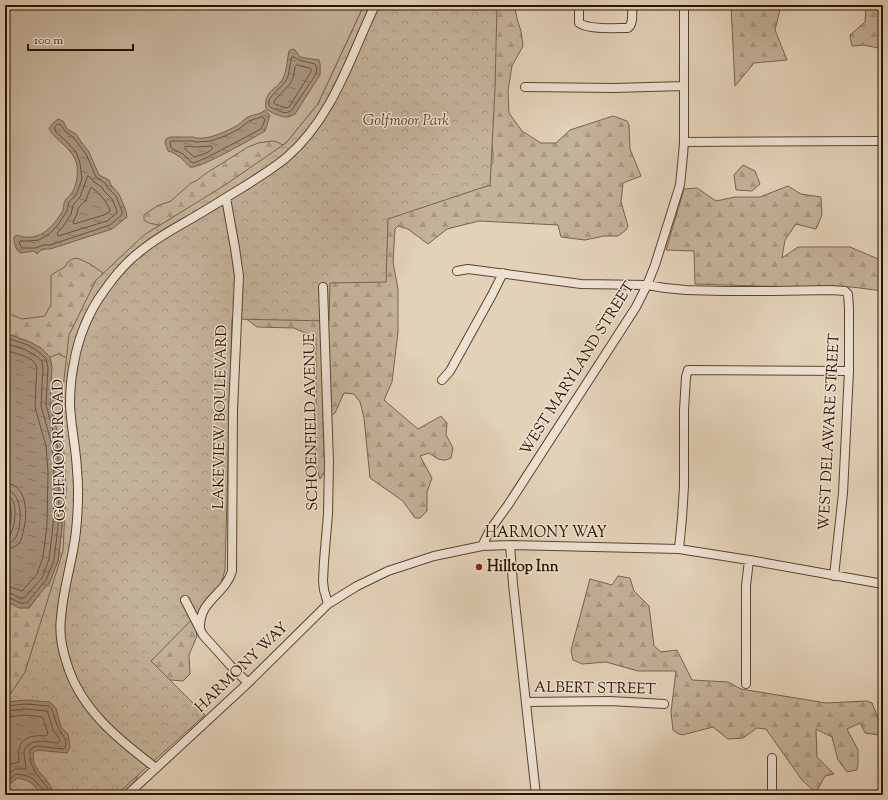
<svg xmlns="http://www.w3.org/2000/svg" width="888" height="800" font-family="'Sorts Mill Goudy',serif">
	<defs>
		<pattern id="forest-firs" width="22" height="20" patternUnits="userSpaceOnUse"><rect width="22" height="20" fill="#c4b29a"/><path d="M5 1l3.5 6h-7zM16 11l3.5 6h-7z" fill="#a99883"/></pattern>
		<pattern id="park-crowns" width="20" height="18" patternUnits="userSpaceOnUse"><rect width="20" height="18" fill="#c4b29a"/><path d="M2 6a3 3 0 1 1 6 0M12 15a3 3 0 1 1 6 0" fill="none" stroke="#a99883"/></pattern>
		<pattern id="water-ripples" width="26" height="14" patternUnits="userSpaceOnUse"><rect width="26" height="14" fill="#a5917a"/><path d="M2 4q2-2 4 0t4 0M15 11q2-2 4 0t4 0" fill="none" stroke="#877562"/></pattern>
	</defs>
	<rect width="100%" height="100%" fill="#e3d2b9"/>
	<filter id="stains"><feTurbulence type="fractalNoise" baseFrequency=".005" numOctaves="4"/><feColorMatrix values="0 0 0 0 .2 0 0 0 0 .09 0 0 0 0 .02 0 0 0 .5 -.17"/></filter>
	<radialGradient id="worn" r=".72"><stop offset=".6" stop-color="#630" stop-opacity="0"/><stop offset="1" stop-color="#630" stop-opacity=".3"/></radialGradient>
	<path fill="#c4b29a" stroke="#78624e" d="M5 5H364L318 104 286 143 225 185 61 406 5 702Z"/>
	<path fill="url(#forest-firs)" stroke="#78624e" d="M492 5H514L518 22 521 31 523 46 512 66 508 91 509 113 522 131 541 143H556L570 130 613 116 627 121 629 125 630 149 641 176 623 183 621 202 628 226 626 230 618 236H604L585 240 561 237 558 225 479 221 447 229 428 244 408 229 398 226 395 229 393 262 398 289V332L392 382 384 400 418 429 441 416 447 423 446 435 453 448 451 458C442 463 436 458 429 453L420 456 432 478 427 492V511L420 518H415L403 501 370 478 364 418 360 402 354 394 344 393 335 413 323 421 325 471 320 479 316 465V338L294 328 257 327 245 318 234 272 191 616 195 626 197 636 189 655 190 674 183 681 159 679 139 773 133 786 120 795H49L26 700 5 702V691C10 686 9 677 5 672V648L8 644V624L5 620V601L29 608 38 596 58 561 62 527 63 498 55 421 50 405 57 395 62 396 72 360 58 354 50 357 41 348 11 335 5 334V312L22 319 45 316 51 304V275L65 267 67 263 72 259 77 258 90 264 103 273 107 282 163 226 149 223 144 220V215L157 206 171 201 191 183 196 181 205 174 248 147 258 143 272 141 277 142 301 154 485 170 493 163V153L490 133Z
		M731 5H781L775 30 787 60 754 63 735 86Z
		M866 5H883V49L864 45 852 46 850 35 865 22Z
		M743 165 755 171 760 184 752 191 736 190 734 175Z
		M788 186 801 194 821 197 822 215 816 229 796 224 785 240 782 258 798 247H850L883 261V291L852 287H790L695 284 694 251 666 250 684 189 697 188 716 201 735 197H760Z
		M5 506 11 508C11 518 11 528 5 536Z
		M618 576 630 578 634 591 649 606 654 646 661 652 677 650 692 680 728 682 741 689 826 703 867 701 872 703 880 723 879 735 865 733 860 723 847 729 858 750V765L857 770 847 772 838 760 832 737 816 729 817 757 834 774 825 776 818 789 814 791 802 780 766 729 757 728 743 738 728 739 713 727 682 735 677 733 673 730 671 712 676 671H638L606 662 582 664 573 660 571 650 590 579 612 585Z"/>
	<path fill="url(#park-crowns)" stroke="#78624e" d="M364 5H497L495 89 490 185 388 219 386 282 330 283 329 321 232 319 225 570 221 584 198 613 151 661 205 715 116 795H5V702L25 672 63 551 66 488 61 406 69 335 96 280 144 235 225 185 286 143 318 104Z"/>
	<path fill="url(#water-ripples)" stroke="#755f4a" d="M292 49 295 50 300 57 319 60C321 65 320 69 320 75L295 114C286 119 284 117 275 114 271 112 269 111 266 109 263 89 278 91 284 76 287 69 287 59 289 51Z
		M265 110 270 115 265 131C255 137 198 170 190 167 187 165 184 160 181 158 177 155 173 152 168 151L165 143 166 139 170 137H193C204 142 228 131 238 125 241 123 244 119 248 117 254 114 260 115 265 110Z
		M58 119 63 121 67 129 76 134 82 143 89 152 99 175 109 180 111 185 119 194 126 211 127 217 112 229 50 249C45 249 41 249 37 254L34 251 20 253C15 249 14 243 14 237L17 235C34 242 49 232 58 218 60 215 62 212 63 210 64 207 63 204 65 201 66 198 69 197 71 194 77 187 78 173 77 165 74 149 57 142 49 129L52 124Z
		M5 334 11 335 30 342 41 348 50 357 52 367 50 405 61 444 63 472V498L62 527 58 561 50 582 38 596 29 608H19L5 601V536C12 526 15 506 5 497Z
		M5 620C11 628 12 641 5 648Z
		M26 700 50 702 56 708 61 727 68 734 70 747 67 753 37 750 33 753C34 756 33 760 34 763 38 774 51 781 52 792L49 795 39 792C33 783 29 780 17 778L12 783H7L5 782V737L6 730 5 722V702Z"/>
	<g fill="none" stroke-linecap="round" stroke-linejoin="round">
		<path stroke="#69523e" stroke-width="1" d="M292 57H294L299 60 315 64 317 68 316 74 292 110C286 114 283 113 277 110 270 107 267 107 270 98L286 81 288 76Z
			M297 65 310 68 311 69V72L289 107 286 108 275 104 274 103V101L290 84 293 78 295 67Z
			M263 117 265 120 261 129 208 157 194 163 191 162 183 154 171 148 170 142 171 141H192L197 142 211 141 225 136 239 129 249 121 255 119Z
			M58 124 61 125 65 131 73 137 86 154 96 177 105 183 108 188 116 196 122 211V215L110 225 50 245H43L36 248H22L19 243 20 241H29L39 240 49 234 57 226 67 211 69 202 76 195 82 179 80 163 76 152 66 141 56 132 55 129V127Z
			M186 146 197 147 211 146 213 148C209 153 201 155 194 157L185 149V147Z
			M88 176 90 177 94 182 102 187 104 191 112 199 116 208 117 213 107 221 58 236 57 233 62 228 71 214 73 205 80 197 87 178Z
			M92 188C99 192 108 203 110 211L104 215 74 224 73 222 77 214 78 208 86 200 90 189Z
			M5 338 10 339 28 345 39 352 46 359 48 368 46 405 57 445 59 472V498L58 526 54 560 46 580 27 603H20L8 597H5
			M5 343 26 350 36 356 42 361 43 368 41 406 52 445 54 472V498L53 526 49 559 42 578 24 598C17 598 12 592 5 592
			M5 350 24 356 32 360 36 365 37 368 36 384 35 407 46 446 48 472 47 525 43 557 37 574 22 591 10 587 5 586
			M5 483C28 484 28 515 23 532 22 537 21 542 17 545 13 548 9 549 5 549
			M5 489C24 491 23 529 14 540 11 543 9 543 5 543
			M5 495C20 496 16 529 8 538H5
			M5 706 26 704 49 706C55 712 54 720 58 727 61 735 68 738 65 748L63 749 37 746 31 749 30 751C29 767 38 776 48 788L47 791C42 789 41 787 37 783 32 776 24 775 16 774L10 779H5
			M5 711 26 709 47 711 48 713 53 730 59 738 60 741 58 743C48 742 25 737 24 753 24 758 26 764 26 769H15L8 774H5
			M5 717 26 715 42 717 43 718 48 734 46 736C35 735 22 736 19 749 18 753 19 758 19 762L11 764 5 768"/>
		<defs>
			<path id="minor" d="M579 5V23C589 30 615 28 628 28 634 23 632 13 632 5
				M525 87 614 88 684 86
				M684 142 883 141
				M457 271 468 269 581 284 647 285 665 288 686 290 723 291H773L831 290 845 291 848 294 849 308V371L843 493 834 576
				M323 287 329 462 328 514 324 561 323 581 324 590 328 604
				M442 380 450 371 492 295 503 273
				M510 545 513 584 536 795
				M482 546 490 530 508 505 636 307 647 285 655 265 680 185 683 155 684 142V5
				M679 549 682 518 684 486V410L686 377 688 370 849 371
				M185 600 203 635 230 665 248 683
				M200 628C199 600 226 594 232 571L233 410 239 276 235 248 226 198
				M746 684V586L749 560
				M526 702 610 701 664 704
				M156 768C119 740 81 710 67 664 62 649 59 633 61 618 63 588 73 560 76 531 78 511 79 490 77 470 76 448 71 427 70 405 70 391 71 377 74 363 78 338 89 311 104 291 115 275 127 261 142 250 160 235 181 225 201 213 216 204 230 195 245 186 259 177 274 168 287 157 333 117 350 58 375 5
				M127 795 248 683 328 604 357 586 388 571 434 556 482 546 510 545 679 549 749 560 883 584
				M772 795V758"/>
		</defs>
		<use href="#minor" stroke="#5a432f" stroke-width="10"/>
		<use href="#minor" stroke="#ede2d2" stroke-width="8"/>
	</g>
	<circle fill="#8f2418" stroke="#ede2d2" stroke-width="1.5" cx="479" cy="567" r="4"/>
	<g text-anchor="middle" dominant-baseline="central" stroke-width="3" stroke-linejoin="round" paint-order="stroke">
		<g font-size="15" font-style="italic" fill="#5a432f" stroke="#ede2d2">
			<text x="406" y="121">Golfmoor Park</text>
		</g>
		<g font-size="15" fill="#2d1301" stroke="#ede2d2">
			<text transform="translate(578 369) rotate(-58)">WEST MARYLAND STREET</text>
			<text transform="translate(221 417) rotate(-89)">LAKEVIEW BOULEVARD</text>
			<text transform="translate(312 422) rotate(-91)">SCHOENFIELD AVENUE</text>
			<text transform="translate(830 432) rotate(-87)">WEST DELAWARE STREET</text>
			<text transform="translate(60 450) rotate(-91)">GOLFMOOR ROAD</text>
			<text x="546" y="533">HARMONY WAY</text>
			<text transform="translate(242 668) rotate(-44)">HARMONY WAY</text>
			<text transform="translate(595 689) rotate(1)">ALBERT STREET</text>
		</g>
		<g font-size="15" font-weight="bold" fill="#2d1301" stroke="#ede2d2" text-anchor="start">
			<text x="487" y="567">Hilltop Inn</text>
		</g>
	</g>
	<rect width="888" height="800" fill="none" stroke="#e3d2b9" stroke-width="20"/>
	<rect x="6" y="6" width="876" height="788" fill="none" stroke="#2d1301" stroke-width="2"/>
	<rect x="10" y="10" width="868" height="780" fill="none" stroke="#2d1301"/>
	<path d="M28 44v6h105v-6" fill="none" stroke="#2d1301" stroke-width="2"/>
	<text x="34" y="44" font-size="12" fill="#2d1301" stroke="#ede2d2" stroke-width="3" paint-order="stroke">100 m</text>
	<rect width="100%" height="100%" filter="url(#stains)"/>
	<rect width="100%" height="100%" fill="url(#worn)"/>
</svg>
